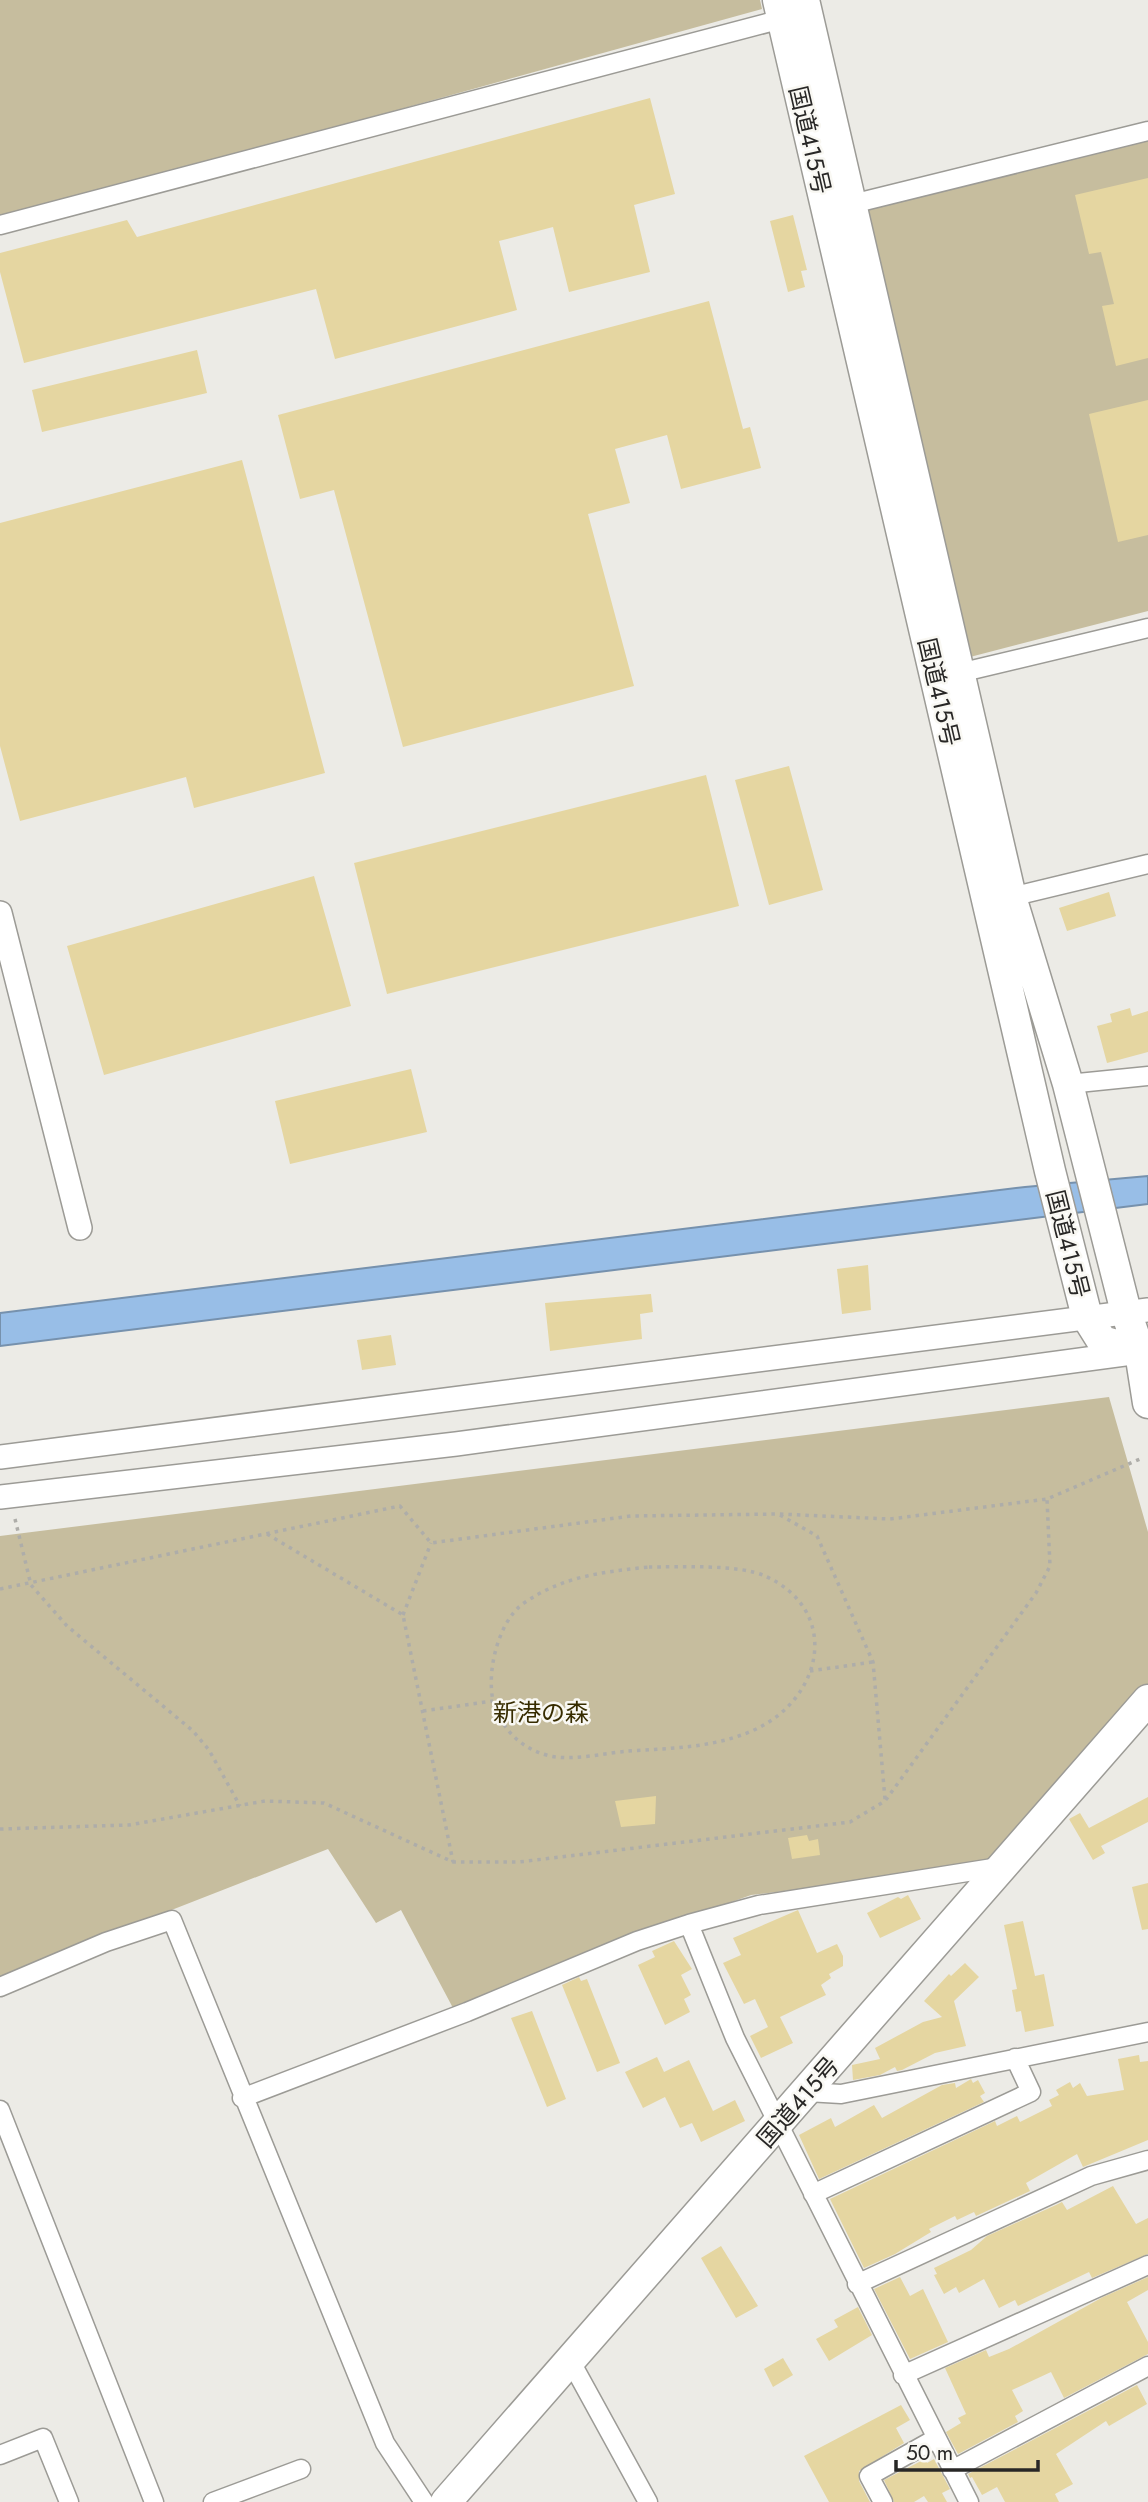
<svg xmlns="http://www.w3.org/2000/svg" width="1148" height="2502" font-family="Jost,'Noto Sans JP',sans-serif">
	<rect width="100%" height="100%" fill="#ecebe6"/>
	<path fill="#c6bd9e" d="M0 0H760L762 9 0 220Z
		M1148 141V611L970 657 861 211Z
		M1109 1397 1148 1532V1689L988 1866 751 1895 601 1949 453 2008 401 1910 376 1923 328 1849 0 1977V1536Z"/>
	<path fill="#98bee7" stroke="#7691ad" stroke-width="2" d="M1148 1176V1204L0 1346V1313L1025 1187Z"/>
	<path fill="#e5d6a1" d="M650 98 675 194 634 205 650 272 569 292 553 227 499 241 517 310 335 359 316 289 24 363 0 272V253L127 220 137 237Z
		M1148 178V358L1116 366 1102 306 1114 304 1101 252 1089 254 1075 195Z
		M793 215 807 270 801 271 805 287 788 292 770 221Z
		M709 301 743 429 750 427 761 468 681 489 667 435 615 449 630 503 588 514 634 686 403 747 334 490 300 499 278 415Z
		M197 350 207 393 42 432 32 390Z
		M1148 400V535L1118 542 1089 414Z
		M242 460 325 773 194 808 186 777 20 821 0 746V523Z
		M789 766 823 890 769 905 735 780Z
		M706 775 739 906 387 994 354 863Z
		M314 876 351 1006 104 1075 67 946Z
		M1109 892 1116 916 1067 931 1059 908Z
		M1130 1008 1132 1016 1148 1011V1052L1107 1063 1097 1026 1112 1022 1110 1014Z
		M411 1069 427 1132 290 1164 275 1101Z
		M868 1265 871 1310 842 1314 837 1269Z
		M651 1294 653 1312 640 1314 642 1339 550 1351 545 1303Z
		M391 1335 396 1365 362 1370 357 1340Z
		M656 1796 655 1824 621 1827 615 1801Z
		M1148 1797V1822L1101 1846 1105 1853 1093 1860 1069 1819 1080 1813 1089 1828Z
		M807 1835 809 1841 818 1839 820 1855 792 1859 788 1838Z
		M1148 1883V1929L1142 1930 1132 1887Z
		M908 1895 921 1919 880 1938 867 1913 898 1897 901 1899Z
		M798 1910 817 1953 837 1944 843 1956V1966L829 1974 831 1978 821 1985 826 1995 780 2017 793 2043 761 2058 750 2036 768 2027 755 1999 744 2004 723 1963 741 1955 733 1938Z
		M1023 1921 1035 1976 1044 1974 1054 2026 1025 2032 1021 2011 1016 2012 1012 1990 1017 1989 1004 1925Z
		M674 1941 692 1969 681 1975 691 1995 684 1999 690 2012 665 2025 638 1965 655 1957 652 1951Z
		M965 1963 979 1977 954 2001 966 2046 935 2053 902 2070 897 2071 895 2067 880 2075 853 2080 852 2065 880 2059 875 2048 923 2022 942 2017 924 2001 949 1974 951 1976Z
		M579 1977 581 1981 587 1979 620 2063 597 2072 562 1985Z
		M532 2011 566 2099 547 2107 511 2018Z
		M1139 2055 1140 2062 1148 2061V2140L1083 2167 1077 2154 1026 2183 1030 2191 976 2216 974 2212 957 2220 955 2216 929 2229 931 2232 895 2254 864 2268 830 2199 995 2121 997 2126 1017 2116 1020 2122 1052 2106 1049 2100 1059 2095 1056 2090 1070 2082 1073 2088 1080 2083 1087 2096 1124 2090 1118 2059Z
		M657 2057 664 2072 689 2060 713 2111 735 2100 745 2121 701 2142 692 2123 680 2128 665 2097 643 2108 625 2072Z
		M971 2079 973 2083 978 2080 985 2093 980 2096 984 2102 819 2179 799 2135 831 2118 835 2127 874 2105 882 2118 942 2085 955 2083 956 2088Z
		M1113 2186 1136 2224 1148 2218V2254L1092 2278 1089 2272 1018 2306 1015 2300 999 2308 984 2279 959 2293 956 2287 944 2294 934 2275 937 2274 934 2268 971 2250 987 2236 1056 2205 1062 2202 1067 2210Z
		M721 2246 758 2306 736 2318 701 2258Z
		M900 2277 910 2296 923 2289 948 2342 910 2359 874 2289Z
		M1148 2277V2290L1127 2302 1148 2342V2354L1064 2398 1051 2372 1012 2390 1023 2411 1015 2416 1018 2422 958 2454 946 2432 961 2423 958 2418 966 2414 945 2368 986 2350 989 2357 1009 2349 1103 2297Z
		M858 2307 872 2335 829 2361 816 2339 838 2327 834 2320Z
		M783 2358 793 2375 773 2387 764 2369Z
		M1137 2385 1147 2404 1109 2426 1106 2421 1056 2454 1073 2484 1055 2494 1059 2502H1005L997 2487 982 2495 972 2477 970 2478 968 2474Z
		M901 2405 910 2420 896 2428 904 2443 859 2471V2481L870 2502H829L804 2456Z
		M925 2459 927 2463 934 2459 950 2489 942 2493 947 2502H928L924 2496 914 2502H894L884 2480Z"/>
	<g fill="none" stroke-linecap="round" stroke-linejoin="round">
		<defs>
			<path id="minor" d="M852 204 1148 131
				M0 225 782 19
				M959 673 1148 628
				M1011 897 1148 864
				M1068 1084 1148 1076
				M689 1924 735 2038 969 2502
				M0 1987 106 1942 172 1920 385 2443 424 2502
				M807 2092 841 2094 1148 2032
				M242 2098 467 2012 637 1941 689 1924 759 1905 999 1867
				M0 2110 154 2502
				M813 2194 1031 2092 1015 2058
				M857 2284 1091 2176 1148 2160
				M570 2360 648 2502
				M903 2375 1148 2265
				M0 2455 43 2438 69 2502
				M952 2470 1148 2366
				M213 2502 301 2469
				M883 2502 869 2476 935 2439"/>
			<path id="tertiary" d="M0 913 80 1228
				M0 1457 1148 1310
				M0 1497 456 1444 1132 1353"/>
			<path id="trunk" d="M778 0 1050 1171 1087 1317 1102 1341 1140 1352
				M804 0 1011 897 1068 1084 1126 1312 1140 1352 1148 1403
				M446 2502 1148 1700"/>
		</defs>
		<use href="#minor" stroke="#9c9b96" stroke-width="21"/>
		<use href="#tertiary" stroke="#9c9b96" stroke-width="26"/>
		<use href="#trunk" stroke="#9c9b96" stroke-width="33"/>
		<path stroke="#aeada9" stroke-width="3.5" stroke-dasharray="3.5 5" stroke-linecap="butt" d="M780 1515 817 1536 873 1662 885 1799
			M15 1519 31 1585 67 1626 193 1731 209 1750 240 1806
			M267 1534 403 1615 453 1862
			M649 1567C679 1567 739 1564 765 1576 842 1611 823 1699 754 1730 714 1748 672 1748 629 1751 605 1753 573 1761 550 1756 526 1750 510 1737 498 1715 482 1685 496 1622 524 1603 563 1576 603 1572 649 1567Z
			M0 1589 400 1506 431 1543 631 1516 778 1514 890 1519 1047 1499 1140 1459
			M403 1615 431 1543
			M810 1671 873 1662
			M423 1711 493 1701
			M0 1829 129 1825 265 1801 324 1803 453 1862H519L850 1822 885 1801 1036 1593 1050 1566 1047 1499"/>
		<use href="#minor" stroke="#fff" stroke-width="18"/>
		<use href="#tertiary" stroke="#fff" stroke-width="23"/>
		<use href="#trunk" stroke="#fff" stroke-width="30"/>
	</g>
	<g text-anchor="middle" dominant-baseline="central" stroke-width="5" stroke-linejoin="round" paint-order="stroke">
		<g font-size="24" fill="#282726" stroke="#f9f8f3">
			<text transform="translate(810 140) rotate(77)">国道415号</text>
			<text transform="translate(939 692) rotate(77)">国道415号</text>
			<text transform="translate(1068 1244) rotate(76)">国道415号</text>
			<text transform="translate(798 2102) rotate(-49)">国道415号</text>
		</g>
		<g font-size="24" fill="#372c00" stroke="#f9f8f3">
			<text x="541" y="1712">新港の森</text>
		</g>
	</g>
	<path d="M896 2460v10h142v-10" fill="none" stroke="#282726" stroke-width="3.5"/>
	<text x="906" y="2460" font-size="21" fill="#282726" stroke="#f9f8f3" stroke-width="5" paint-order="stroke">50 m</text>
</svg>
